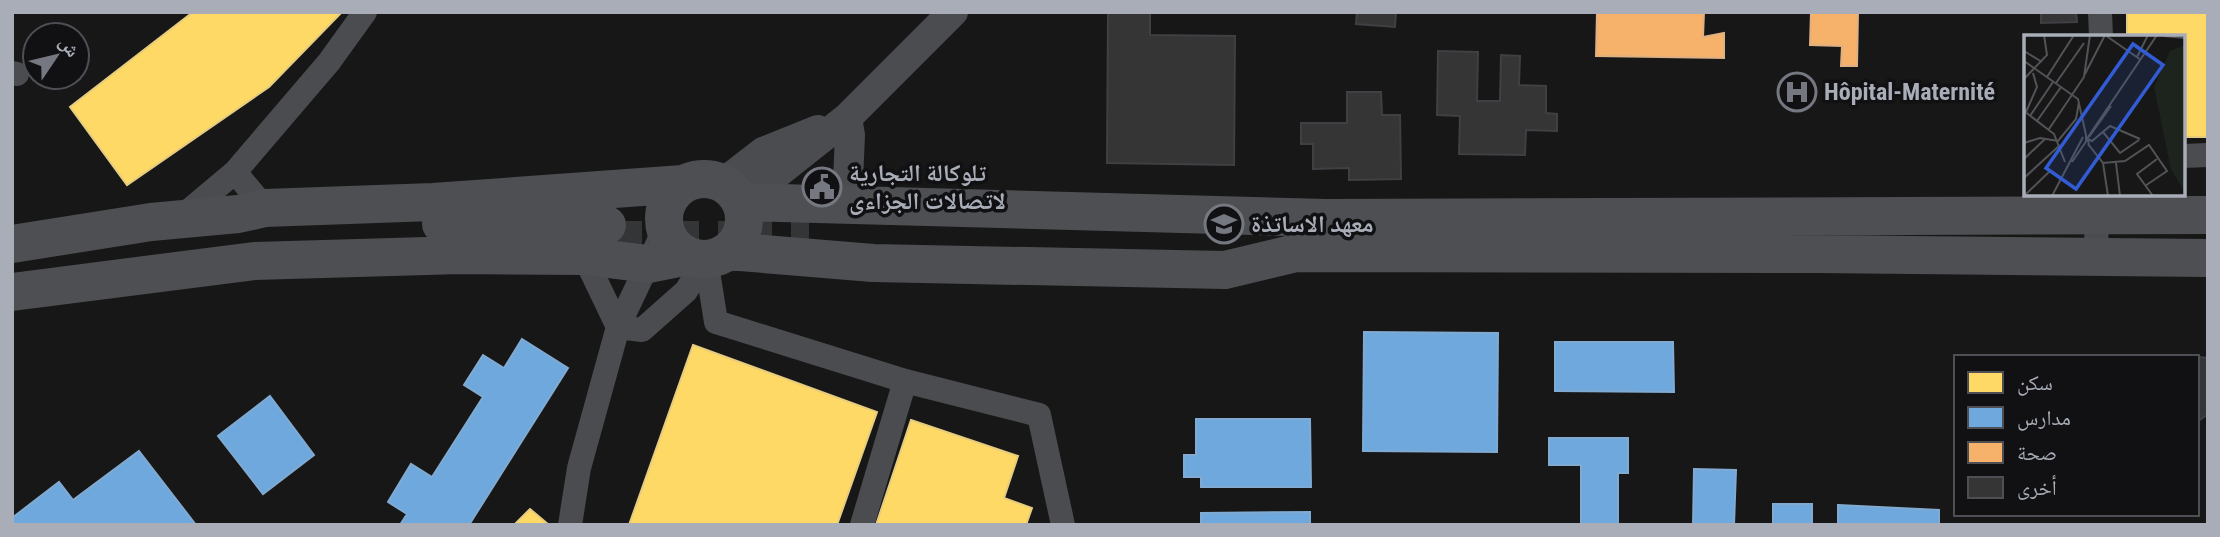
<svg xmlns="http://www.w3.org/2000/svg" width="2220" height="537" font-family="'Roboto Condensed','Noto Naskh Arabic',sans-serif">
	<rect width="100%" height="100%" fill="#171717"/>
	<path fill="#ffd966" stroke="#e5cc7f" stroke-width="2" d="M193 12H342L269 87 127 185 70 107Z
		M2127 12H2208V137H2183V37H2127Z
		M693 345 877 412 837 525H629Z
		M911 420 1018 456 1004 498 1032 508 1026 525H876Z
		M530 509 549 525H514Z"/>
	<path fill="#6fa8dc" stroke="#80aad1" stroke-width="2" d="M1364 332 1498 333 1497 452 1363 451Z
		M522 339 568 368 469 525H400L407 514 388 502 411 464 432 477 483 397 464 385 483 355 504 368Z
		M1555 342H1673L1674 392 1555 391Z
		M270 396 314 455 263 494 218 436Z
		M1196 419H1310L1311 487H1201V477H1184V455H1196Z
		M1549 438H1628V473H1618V525H1581V465H1549Z
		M139 451 196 525H12V518L59 482 73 500Z
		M1694 469 1736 470 1734 525H1693Z
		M1773 504H1812V525H1773Z
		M1838 505 1939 510V525H1838Z
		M1310 512V525H1201V513Z"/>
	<path fill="#f6b26b" stroke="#dfb082" stroke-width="2" d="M1597 12H1704L1703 37 1724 33V58L1596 56Z
		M1811 12H1858L1857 66H1841L1842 46 1810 45Z"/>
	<path fill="#353536" stroke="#3f4043" stroke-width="2" d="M1357 12H1396L1395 27 1356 24Z
		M2041 12H2076L2077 22 2041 23Z
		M1108 13H1150V35L1235 36 1234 165 1107 163Z
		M1438 51 1478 52 1477 101H1500L1501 55 1520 56 1519 85 1546 86V113L1557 114V131L1526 130 1525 155 1459 154 1460 116 1437 115Z
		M1347 92H1381L1382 115H1400L1401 179 1349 180V168L1313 169V144H1301V123H1347Z
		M2197 357 2208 358V414L2197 422Z"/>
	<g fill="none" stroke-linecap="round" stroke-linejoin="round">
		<path stroke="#343537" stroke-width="38" stroke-dasharray="38 19" stroke-linecap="butt" d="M734 226H809
			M604 240H763"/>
		<path stroke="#4b4c50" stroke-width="24" d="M2100 12 2101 37
			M12 73 17 74
			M2183 156 2208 155
			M235 172 329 62 365 12
			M179 219 235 172 265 208
			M584 256 618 327
			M2094 257 2101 194
			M706 259 716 322 905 381 1039 415 1063 525
			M618 327 642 330 686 291 706 259
			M570 525 579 468 618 327 665 228
			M862 525 905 381"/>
		<path stroke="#4b4c50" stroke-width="30" d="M847 118 850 135 848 180 858 205
			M723 183 763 152 818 130
			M741 202 847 118 953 12"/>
		<path stroke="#4d4f52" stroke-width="38" d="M664 219a40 40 0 1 1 80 0a40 40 0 1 1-80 0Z
			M741 202 1326 218 2208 215
			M441 224 607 225
			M12 244 151 222 238 214 265 208 433 202 683 184
			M728 251 873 263 1225 270 1296 253 1816 254 2208 258
			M12 292 254 261 461 255 584 256 648 264 688 256"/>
	</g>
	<defs>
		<symbol id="hospital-ring" viewBox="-11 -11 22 22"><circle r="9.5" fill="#111113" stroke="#757880" stroke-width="1.5"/><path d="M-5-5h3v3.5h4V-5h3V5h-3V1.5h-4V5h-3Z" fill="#757880"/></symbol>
		<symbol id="civic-ring" viewBox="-11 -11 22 22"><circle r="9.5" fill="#111113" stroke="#757880" stroke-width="1.5"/><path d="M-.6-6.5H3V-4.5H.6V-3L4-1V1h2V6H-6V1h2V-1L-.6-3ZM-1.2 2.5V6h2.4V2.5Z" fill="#757880"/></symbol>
		<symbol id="university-ring" viewBox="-11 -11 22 22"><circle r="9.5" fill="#111113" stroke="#757880" stroke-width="1.5"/><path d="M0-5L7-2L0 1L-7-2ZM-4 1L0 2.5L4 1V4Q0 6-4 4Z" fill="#757880"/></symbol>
	</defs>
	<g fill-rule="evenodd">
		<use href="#hospital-ring" x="1775" y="70" width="44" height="44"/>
		<use href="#civic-ring" x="800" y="165" width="44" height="44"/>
		<use href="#university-ring" x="1202" y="202" width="44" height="44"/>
	</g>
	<g text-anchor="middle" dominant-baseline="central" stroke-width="7" stroke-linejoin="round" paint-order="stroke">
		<g font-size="24" font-weight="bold" fill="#a8adb8" stroke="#111113" text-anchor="start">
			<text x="1824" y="92">Hôpital-Maternité</text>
			<text x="849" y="173">تلوكالة التجارية<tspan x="849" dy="28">لاتصالات الجزاءى</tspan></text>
			<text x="1251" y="224">معهد الاساتذة</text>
		</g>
	</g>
	<g transform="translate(2024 35)">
		<rect width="161" height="161" fill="#171717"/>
		<path d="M161 10V157L147 134 130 52 146 16Z" fill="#1d241e"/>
		<path fill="none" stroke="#515357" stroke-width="2" d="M81 0 117 25M140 1 161 3M0 16 18 27M113 22 124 0M0 26 54 64 62 100M61 39 81 0M23 42 50 0M0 44 23 20 20 0M32 48 60 8M0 76 30 99 41 127M2 77 13 52 9 38M6 81 29 47M13 86 37 52M25 94 60 42 66 0M79 97 96 118 115 105M62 100V105L133 0H140M65 102 87 71M0 108 16 103 34 106 52 84 55 67M64 109 79 128 84 161M65 111 64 104 68 106 86 91 116 104M0 124 21 104M48 127 63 105M79 128 101 126 125 110 143 136 121 151M92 128 96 161M0 143 36 110M0 161 27 135M28 161 59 102M129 161 113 139 133 124"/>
		<path fill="#325cd3" fill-opacity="0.15" stroke="#325cd3" stroke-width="3.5" d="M109 9 139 30 52 154 22 133Z"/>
		<rect width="161" height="161" fill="none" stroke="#a8adb8" stroke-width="3.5"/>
	</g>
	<rect width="2220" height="537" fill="none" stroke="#a8adb8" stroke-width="28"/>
	<rect x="1954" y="355" width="245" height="161" fill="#111113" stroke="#4d4f55" stroke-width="2"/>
	<rect x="1968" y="372" width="35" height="21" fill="#ffd966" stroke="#4d4f55" stroke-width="2"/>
	<text x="2017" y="390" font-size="21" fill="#a8adb8">سكن</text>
	<rect x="1968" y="407" width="35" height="21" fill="#6fa8dc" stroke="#4d4f55" stroke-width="2"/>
	<text x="2017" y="425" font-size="21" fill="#a8adb8">مدارس</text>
	<rect x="1968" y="442" width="35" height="21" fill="#f6b26b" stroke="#4d4f55" stroke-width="2"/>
	<text x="2017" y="460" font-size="21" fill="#a8adb8">صحة</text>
	<rect x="1968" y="477" width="35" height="21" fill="#353536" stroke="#4d4f55" stroke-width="2"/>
	<text x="2017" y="495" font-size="21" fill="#a8adb8">أخرى</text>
	<g transform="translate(56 56) rotate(55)"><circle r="33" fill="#111113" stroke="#4d4f55" stroke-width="2"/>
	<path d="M0-5L12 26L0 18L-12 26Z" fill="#757880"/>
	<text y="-10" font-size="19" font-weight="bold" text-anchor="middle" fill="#a8adb8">ش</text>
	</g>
</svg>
